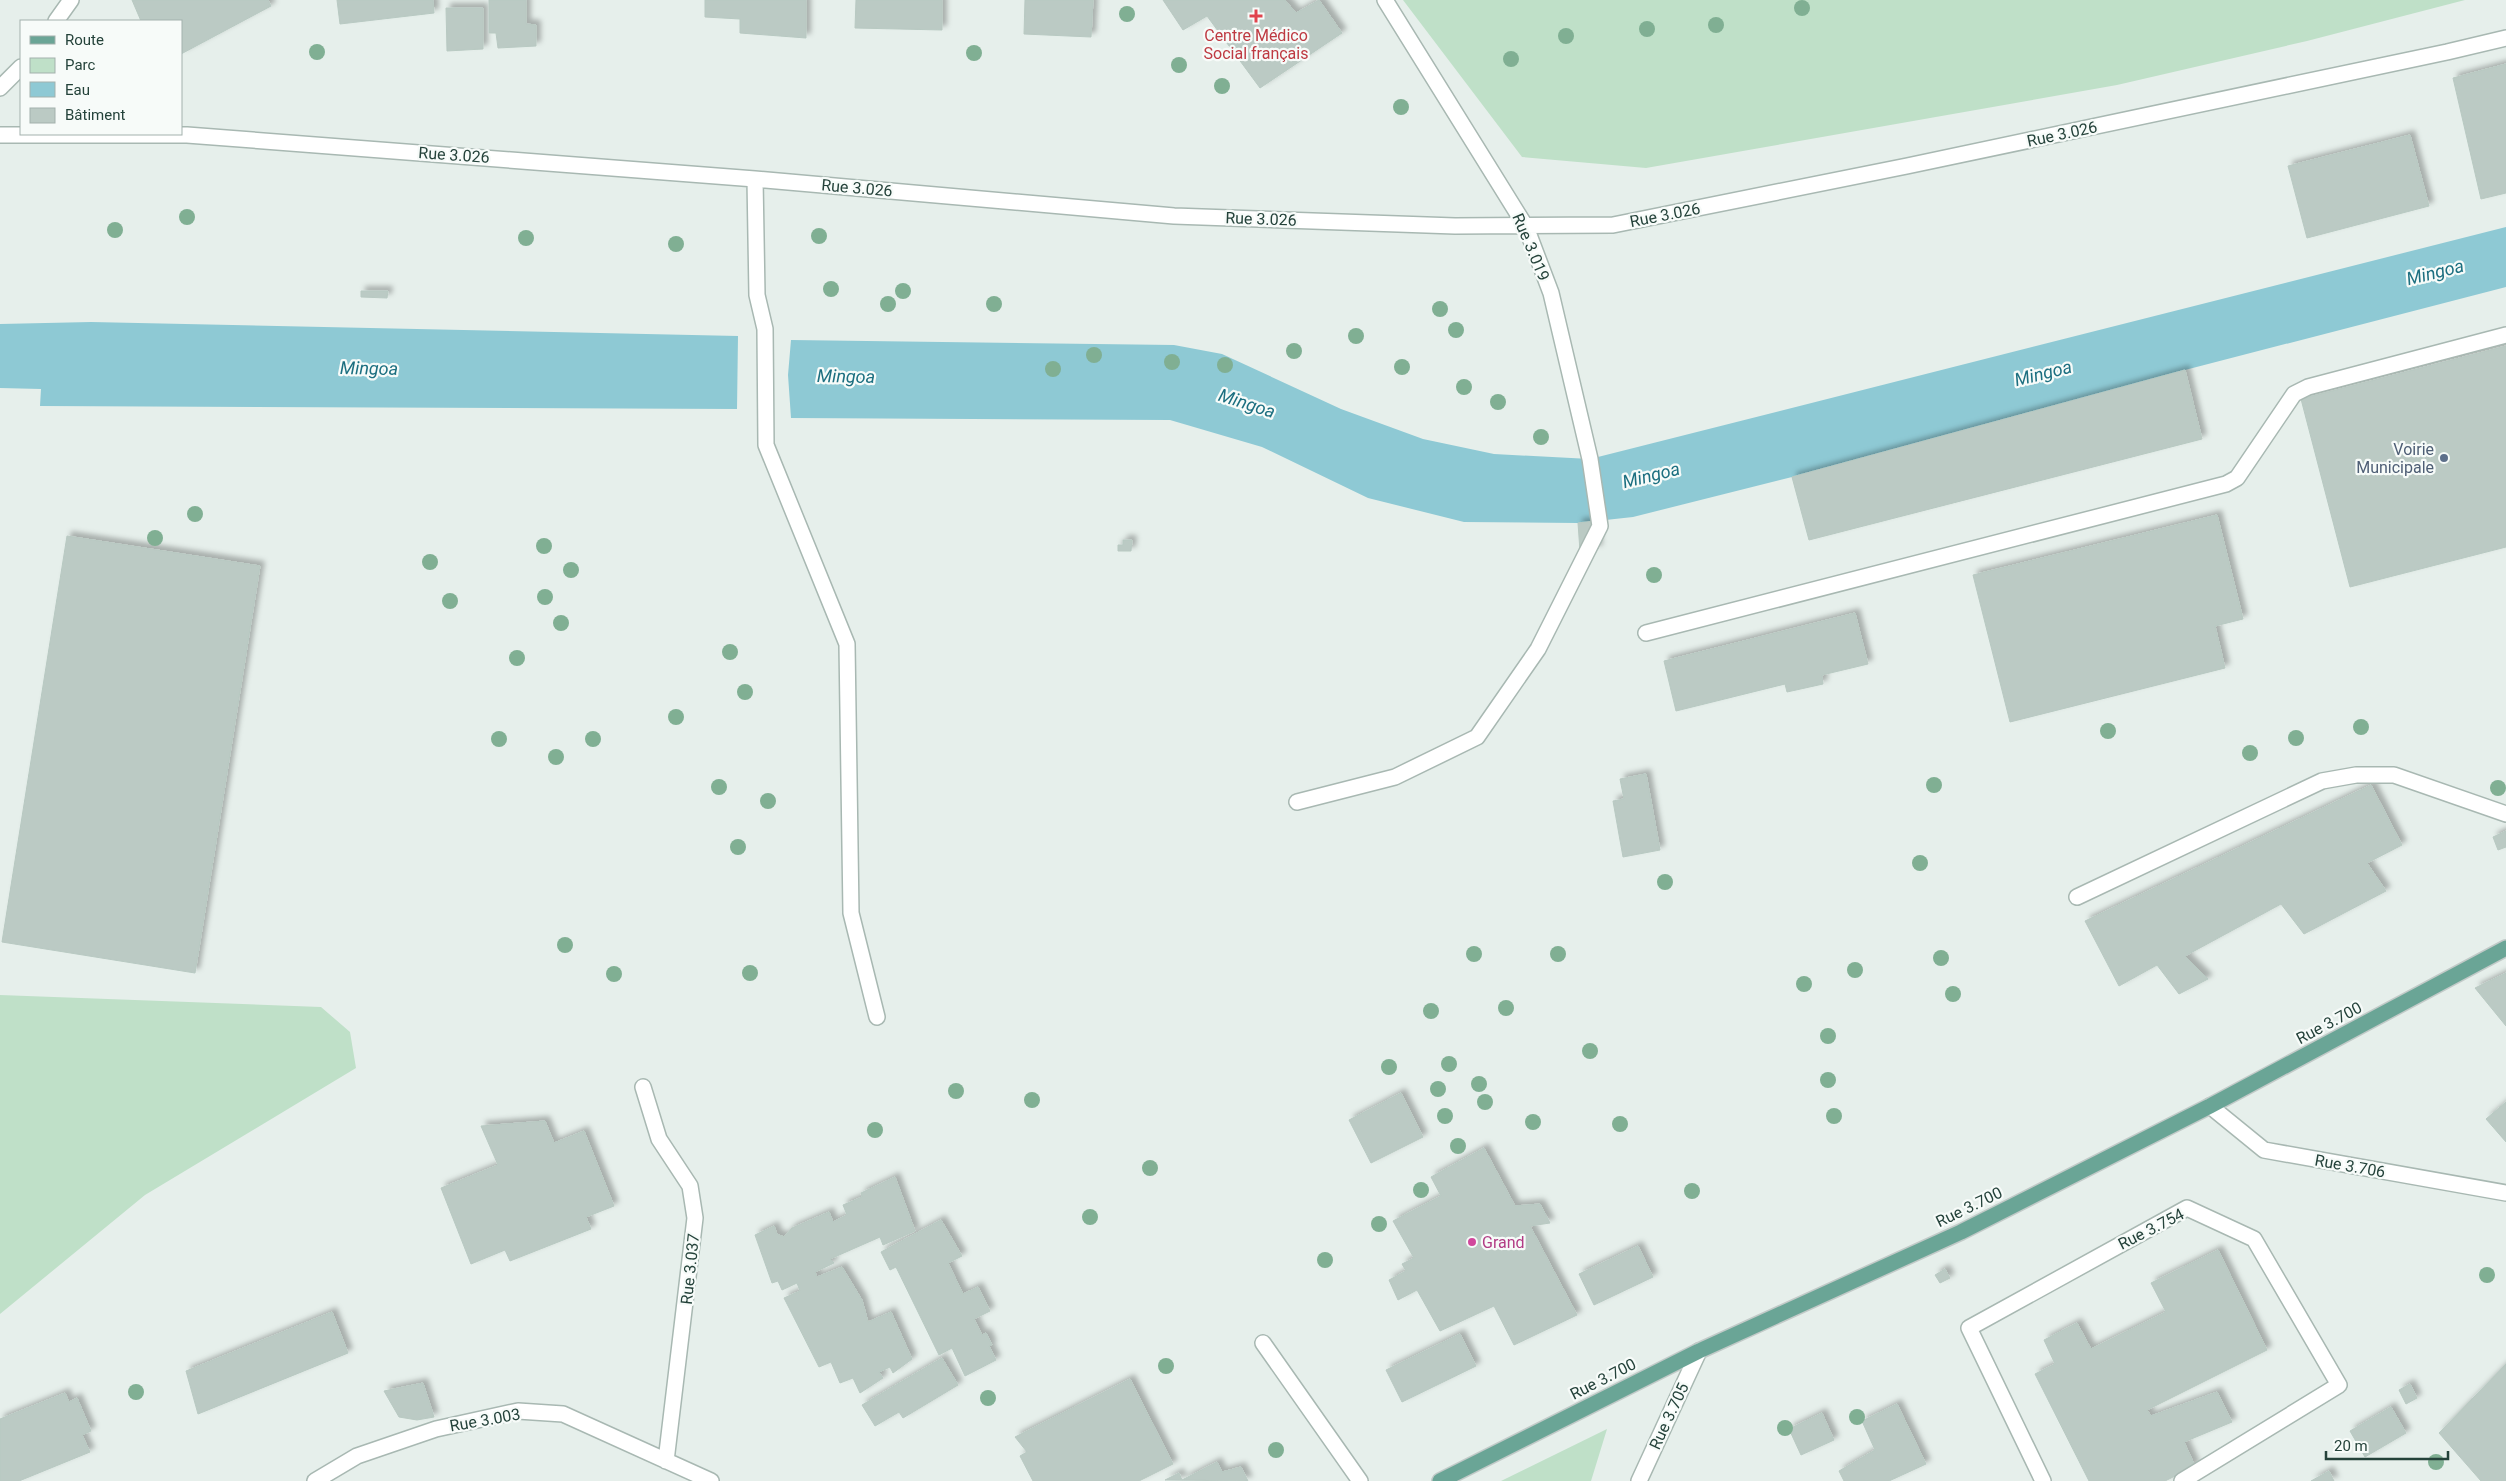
<svg xmlns="http://www.w3.org/2000/svg" width="2506" height="1481" font-family="Roboto,sans-serif">
	<defs>
		<filter id="shadow"><feDropShadow dx="4.5" dy="-4.5" stdDeviation="2.5" flood-color="#0004"/></filter>
	</defs>
	<rect width="100%" height="100%" fill="#e6efeb"/>
	<path fill="#bfe0c8" d="M1403 0H2465L2307 41 2117 85 1646 168 1522 157Z
		M0 995 321 1007 350 1032 356 1068 145 1195 0 1314Z
		M1607 1429 1591 1481H1501Z"/>
	<path fill="#8ec9d4" d="M2506 227V287L2185 370 1792 477 1633 517 1578 523 1464 522 1368 498 1262 447 1170 420 791 418 788 375 791 340 1174 345 1222 354 1341 409 1423 439 1494 454 1590 459Z
		M91 322 738 336 737 409 40 406 41 389 0 388V324Z"/>
	<path fill="#bbcac4" stroke="#b8c9c2" filter="url(#shadow)" d="M132 0H268L271 6 181 54V21H141Z
		M337 0H433L434 13 340 24Z
		M489 0H526V24L536 25V46L498 48 496 33H489Z
		M705 0H806V38L740 33V19L705 17Z
		M856 0H942V30L855 28Z
		M1025 0H1093L1091 37 1024 34Z
		M1163 0H1285L1296 13 1319 0 1342 33 1260 88 1207 16 1183 30Z
		M446 8H483V49L447 51Z
		M2506 64V193L2481 199 2453 78Z
		M2410 135 2429 206 2307 238 2288 166Z
		M361 291H388L387 298 361 297Z
		M2506 346V547L2350 587 2301 399Z
		M2185 370 2202 439 1809 540 1792 477Z
		M2217 515 2243 619 2215 626 2225 668 2010 722 1973 575Z
		M1595 521 1598 549 1580 551 1578 523Z
		M67 536 260 566 195 973 2 942Z
		M1123 540H1132L1131 551H1118V545H1123Z
		M1855 613 1868 664 1822 675 1823 684 1787 692 1785 684 1676 711 1664 661Z
		M1646 774 1660 850 1623 857 1613 801 1624 799 1620 779Z
		M2371 785 2402 845 2367 863 2386 891 2304 934 2281 904 2185 956 2208 979 2179 994 2157 965 2119 986 2085 921Z
		M2506 831V847L2498 850 2493 837Z
		M2506 973V1026L2475 988Z
		M1401 1093 1423 1137 1371 1163 1349 1120Z
		M2506 1102V1142L2486 1119Z
		M545 1121 554 1143 584 1131 614 1206 586 1217 591 1229 510 1261 505 1250 471 1264 441 1188 498 1165 481 1126Z
		M1484 1148 1515 1206 1540 1204 1550 1223 1530 1226 1577 1315 1514 1345 1494 1306 1440 1331 1417 1290 1398 1300 1389 1280 1406 1271 1402 1264 1414 1258 1393 1221 1441 1196 1431 1177Z
		M895 1177 915 1231 883 1245 880 1237 830 1259 834 1263 815 1272 817 1277 842 1267 862 1300 868 1322 891 1312 912 1359 893 1373 890 1367 879 1372 883 1378 860 1393 853 1378 840 1383 831 1362 819 1367 784 1298 800 1291 797 1283 782 1290 778 1281 772 1283 755 1235 774 1226 777 1234 784 1237 792 1228 829 1212 833 1222 847 1215 843 1205 862 1197 861 1193Z
		M941 1220 962 1256 948 1263 963 1294 978 1287 990 1311 974 1319 982 1335 986 1333 992 1345 989 1346 996 1360 965 1376 952 1348 939 1355 896 1267 890 1270 881 1252Z
		M1638 1246 1653 1277 1594 1305 1579 1274Z
		M2218 1250 2267 1350 2147 1410 2151 1416 2217 1392 2232 1422 2184 1442 2195 1466 2165 1481H2089L2035 1374 2055 1364 2044 1340 2077 1323 2091 1349 2166 1312 2151 1283Z
		M1945 1269 1950 1278 1940 1283 1935 1275Z
		M332 1312 348 1353 198 1414 186 1371Z
		M1460 1334 1476 1366 1402 1402 1386 1370Z
		M942 1358 958 1385 903 1418 899 1412 875 1426 862 1405Z
		M2506 1364V1481H2481L2439 1433Z
		M1130 1379 1173 1464 1139 1481H1033L1020 1456 1027 1452 1015 1437Z
		M423 1383 434 1417 417 1420 399 1417 384 1391Z
		M2410 1384 2417 1398 2406 1404 2399 1390Z
		M65 1393 69 1402 77 1398 91 1431 82 1435 90 1452 19 1481H0V1419Z
		M1897 1404 1926 1464 1889 1481H1844L1839 1471 1875 1450 1862 1421Z
		M2391 1407 2406 1433 2365 1457 2350 1431Z
		M1822 1413 1834 1440 1801 1455 1789 1429Z
		M1217 1462 1222 1472 1241 1467 1248 1481 1165 1480 1179 1473 1182 1480Z
		M2329 1471 2334 1481H2311Z"/>
	<g fill="none" stroke-linecap="round" stroke-linejoin="round">
		<defs>
			<path id="minor" d="M56 21 71 0
				M0 88 21 67
				M0 135H187L755 179 1174 216 1455 226 1613 225 1907 166 2447 52 2506 38
				M755 179 757 295 765 329 766 445 847 644 851 913 877 1017
				M1646 633 2226 484 2237 478 2294 394 2308 387 2506 335
				M1297 802 1395 777 1477 737 1538 649 1600 526 1590 459 1551 293 1526 227 1385 0
				M2077 897 2322 781 2356 775H2394L2506 814
				M643 1087 659 1139 690 1186 695 1218 666 1461
				M2210 1106 2264 1150 2506 1193
				M1263 1343 1360 1481
				M315 1481 357 1456 436 1429 518 1411 563 1414 711 1481
				M1639 1481 1699 1351
				M2043 1481 1969 1328 2187 1208 2254 1239 2339 1385 2182 1481"/>
			<path id="major" d="M1440 1481 1699 1351 1961 1232 2210 1106 2506 948"/>
		</defs>
		<use href="#minor" stroke="#a8b8b2" stroke-width="18"/>
		<use href="#major" stroke="#c2cac8" stroke-width="18"/>
		<use href="#minor" stroke="#fff" stroke-width="15"/>
		<use href="#major" stroke="#6aa596" stroke-width="15"/>
	</g>
	<g fill="#80af93">
		<circle cx="1802" cy="8" r="8"/>
		<circle cx="1127" cy="14" r="8"/>
		<circle cx="1716" cy="25" r="8"/>
		<circle cx="1647" cy="29" r="8"/>
		<circle cx="1566" cy="36" r="8"/>
		<circle cx="317" cy="52" r="8"/>
		<circle cx="974" cy="53" r="8"/>
		<circle cx="1511" cy="59" r="8"/>
		<circle cx="1179" cy="65" r="8"/>
		<circle cx="1222" cy="86" r="8"/>
		<circle cx="1401" cy="107" r="8"/>
		<circle cx="187" cy="217" r="8"/>
		<circle cx="115" cy="230" r="8"/>
		<circle cx="819" cy="236" r="8"/>
		<circle cx="526" cy="238" r="8"/>
		<circle cx="676" cy="244" r="8"/>
		<circle cx="831" cy="289" r="8"/>
		<circle cx="903" cy="291" r="8"/>
		<circle cx="888" cy="304" r="8"/>
		<circle cx="994" cy="304" r="8"/>
		<circle cx="1440" cy="309" r="8"/>
		<circle cx="1456" cy="330" r="8"/>
		<circle cx="1356" cy="336" r="8"/>
		<circle cx="1294" cy="351" r="8"/>
		<circle cx="1094" cy="355" r="8"/>
		<circle cx="1172" cy="362" r="8"/>
		<circle cx="1225" cy="365" r="8"/>
		<circle cx="1402" cy="367" r="8"/>
		<circle cx="1053" cy="369" r="8"/>
		<circle cx="1464" cy="387" r="8"/>
		<circle cx="1498" cy="402" r="8"/>
		<circle cx="1541" cy="437" r="8"/>
		<circle cx="195" cy="514" r="8"/>
		<circle cx="155" cy="538" r="8"/>
		<circle cx="544" cy="546" r="8"/>
		<circle cx="430" cy="562" r="8"/>
		<circle cx="571" cy="570" r="8"/>
		<circle cx="1654" cy="575" r="8"/>
		<circle cx="545" cy="597" r="8"/>
		<circle cx="450" cy="601" r="8"/>
		<circle cx="561" cy="623" r="8"/>
		<circle cx="730" cy="652" r="8"/>
		<circle cx="517" cy="658" r="8"/>
		<circle cx="745" cy="692" r="8"/>
		<circle cx="676" cy="717" r="8"/>
		<circle cx="2361" cy="727" r="8"/>
		<circle cx="2108" cy="731" r="8"/>
		<circle cx="2296" cy="738" r="8"/>
		<circle cx="499" cy="739" r="8"/>
		<circle cx="593" cy="739" r="8"/>
		<circle cx="2250" cy="753" r="8"/>
		<circle cx="556" cy="757" r="8"/>
		<circle cx="1934" cy="785" r="8"/>
		<circle cx="719" cy="787" r="8"/>
		<circle cx="2498" cy="788" r="8"/>
		<circle cx="768" cy="801" r="8"/>
		<circle cx="738" cy="847" r="8"/>
		<circle cx="1920" cy="863" r="8"/>
		<circle cx="1665" cy="882" r="8"/>
		<circle cx="565" cy="945" r="8"/>
		<circle cx="1474" cy="954" r="8"/>
		<circle cx="1558" cy="954" r="8"/>
		<circle cx="1941" cy="958" r="8"/>
		<circle cx="1855" cy="970" r="8"/>
		<circle cx="750" cy="973" r="8"/>
		<circle cx="614" cy="974" r="8"/>
		<circle cx="1804" cy="984" r="8"/>
		<circle cx="1953" cy="994" r="8"/>
		<circle cx="1506" cy="1008" r="8"/>
		<circle cx="1431" cy="1011" r="8"/>
		<circle cx="1828" cy="1036" r="8"/>
		<circle cx="1590" cy="1051" r="8"/>
		<circle cx="1449" cy="1064" r="8"/>
		<circle cx="1389" cy="1067" r="8"/>
		<circle cx="1828" cy="1080" r="8"/>
		<circle cx="1479" cy="1084" r="8"/>
		<circle cx="1438" cy="1089" r="8"/>
		<circle cx="956" cy="1091" r="8"/>
		<circle cx="1032" cy="1100" r="8"/>
		<circle cx="1485" cy="1102" r="8"/>
		<circle cx="1445" cy="1116" r="8"/>
		<circle cx="1834" cy="1116" r="8"/>
		<circle cx="1533" cy="1122" r="8"/>
		<circle cx="1620" cy="1124" r="8"/>
		<circle cx="875" cy="1130" r="8"/>
		<circle cx="1458" cy="1146" r="8"/>
		<circle cx="1150" cy="1168" r="8"/>
		<circle cx="1421" cy="1190" r="8"/>
		<circle cx="1692" cy="1191" r="8"/>
		<circle cx="1090" cy="1217" r="8"/>
		<circle cx="1379" cy="1224" r="8"/>
		<circle cx="1325" cy="1260" r="8"/>
		<circle cx="2487" cy="1275" r="8"/>
		<circle cx="1166" cy="1366" r="8"/>
		<circle cx="136" cy="1392" r="8"/>
		<circle cx="988" cy="1398" r="8"/>
		<circle cx="1857" cy="1417" r="8"/>
		<circle cx="1785" cy="1428" r="8"/>
		<circle cx="1276" cy="1450" r="8"/>
		<circle cx="2436" cy="1462" r="8"/>
	</g>
	<path fill="#e0444e" stroke="#f7fbf9" stroke-width="2" d="M1253.5 8.5h5v5h5v5h-5v5h-5v-5h-5v-5h5z"/>
	<circle fill="#5c6f8a" stroke="#f7fbf9" stroke-width="2" cx="2444" cy="458" r="5"/>
	<circle fill="#d1479c" stroke="#f7fbf9" stroke-width="2" cx="1472" cy="1242" r="5"/>
	<g text-anchor="middle" dominant-baseline="central" stroke-width="4.5" stroke-linejoin="round" paint-order="stroke">
		<g font-size="16" fill="#be3a42" stroke="#f7fbf9">
			<text x="1256" y="35">Centre Médico<tspan x="1256" dy="18">Social français</tspan></text>
		</g>
		<g font-size="16" fill="#24423a" stroke="#f7fbf9">
			<text transform="translate(2062 134) rotate(-12)">Rue 3.026</text>
			<text transform="translate(454 155) rotate(4)">Rue 3.026</text>
			<text transform="translate(857 188) rotate(5)">Rue 3.026</text>
			<text transform="translate(1665 215) rotate(-11)">Rue 3.026</text>
			<text transform="translate(1261 219) rotate(2)">Rue 3.026</text>
			<text transform="translate(1531 247) rotate(67)">Rue 3.019</text>
			<text transform="translate(2329 1023) rotate(-28)">Rue 3.700</text>
			<text transform="translate(2350 1166) rotate(10)">Rue 3.706</text>
			<text transform="translate(1969 1207) rotate(-26)">Rue 3.700</text>
			<text transform="translate(2151 1229) rotate(-27)">Rue 3.754</text>
			<text transform="translate(690 1269) rotate(-84)">Rue 3.037</text>
			<text transform="translate(1603 1379) rotate(-27)">Rue 3.700</text>
			<text transform="translate(1669 1416) rotate(-65)">Rue 3.705</text>
			<text transform="translate(485 1420) rotate(-10)">Rue 3.003</text>
		</g>
		<g font-size="16" fill="#4e5e75" stroke="#f7fbf9" text-anchor="end">
			<text x="2434" y="449">Voirie<tspan x="2434" dy="18">Municipale</tspan></text>
		</g>
		<g font-size="16" fill="#b23c85" stroke="#f7fbf9" text-anchor="start">
			<text x="1482" y="1242">Grand</text>
		</g>
		<g font-size="18" font-style="italic" fill="#1c6f80" stroke="#f7fbf9">
			<text transform="translate(2435 272) rotate(-14)">Mingoa</text>
			<text transform="translate(369 368) rotate(1)">Mingoa</text>
			<text transform="translate(2043 373) rotate(-14)">Mingoa</text>
			<text transform="translate(846 376) rotate(1)">Mingoa</text>
			<text transform="translate(1247 403) rotate(18)">Mingoa</text>
			<text transform="translate(1651 475) rotate(-14)">Mingoa</text>
		</g>
	</g>
	<rect x="20" y="20" width="162" height="115" fill="#f7fbf9" stroke="#a3b1ad"/>
	<rect x="30" y="36" width="25" height="8" fill="#6aa596" stroke="#a3b1ad"/>
	<text x="65" y="45" font-size="15" fill="#24423a">Route</text>
	<rect x="30" y="58" width="25" height="15" fill="#bfe0c8" stroke="#a3b1ad"/>
	<text x="65" y="70" font-size="15" fill="#24423a">Parc</text>
	<rect x="30" y="82" width="25" height="15" fill="#8ec9d4" stroke="#a3b1ad"/>
	<text x="65" y="95" font-size="15" fill="#24423a">Eau</text>
	<rect x="30" y="108" width="25" height="15" fill="#bbcac4" stroke="#a3b1ad"/>
	<text x="65" y="120" font-size="15" fill="#24423a">Bâtiment</text>
	<path d="M2326 1451v8h122v-8" fill="none" stroke="#24423a" stroke-width="2.5"/>
	<text x="2334" y="1451" font-size="15" fill="#24423a" stroke="#f7fbf9" stroke-width="4" paint-order="stroke">20 m</text>
</svg>
